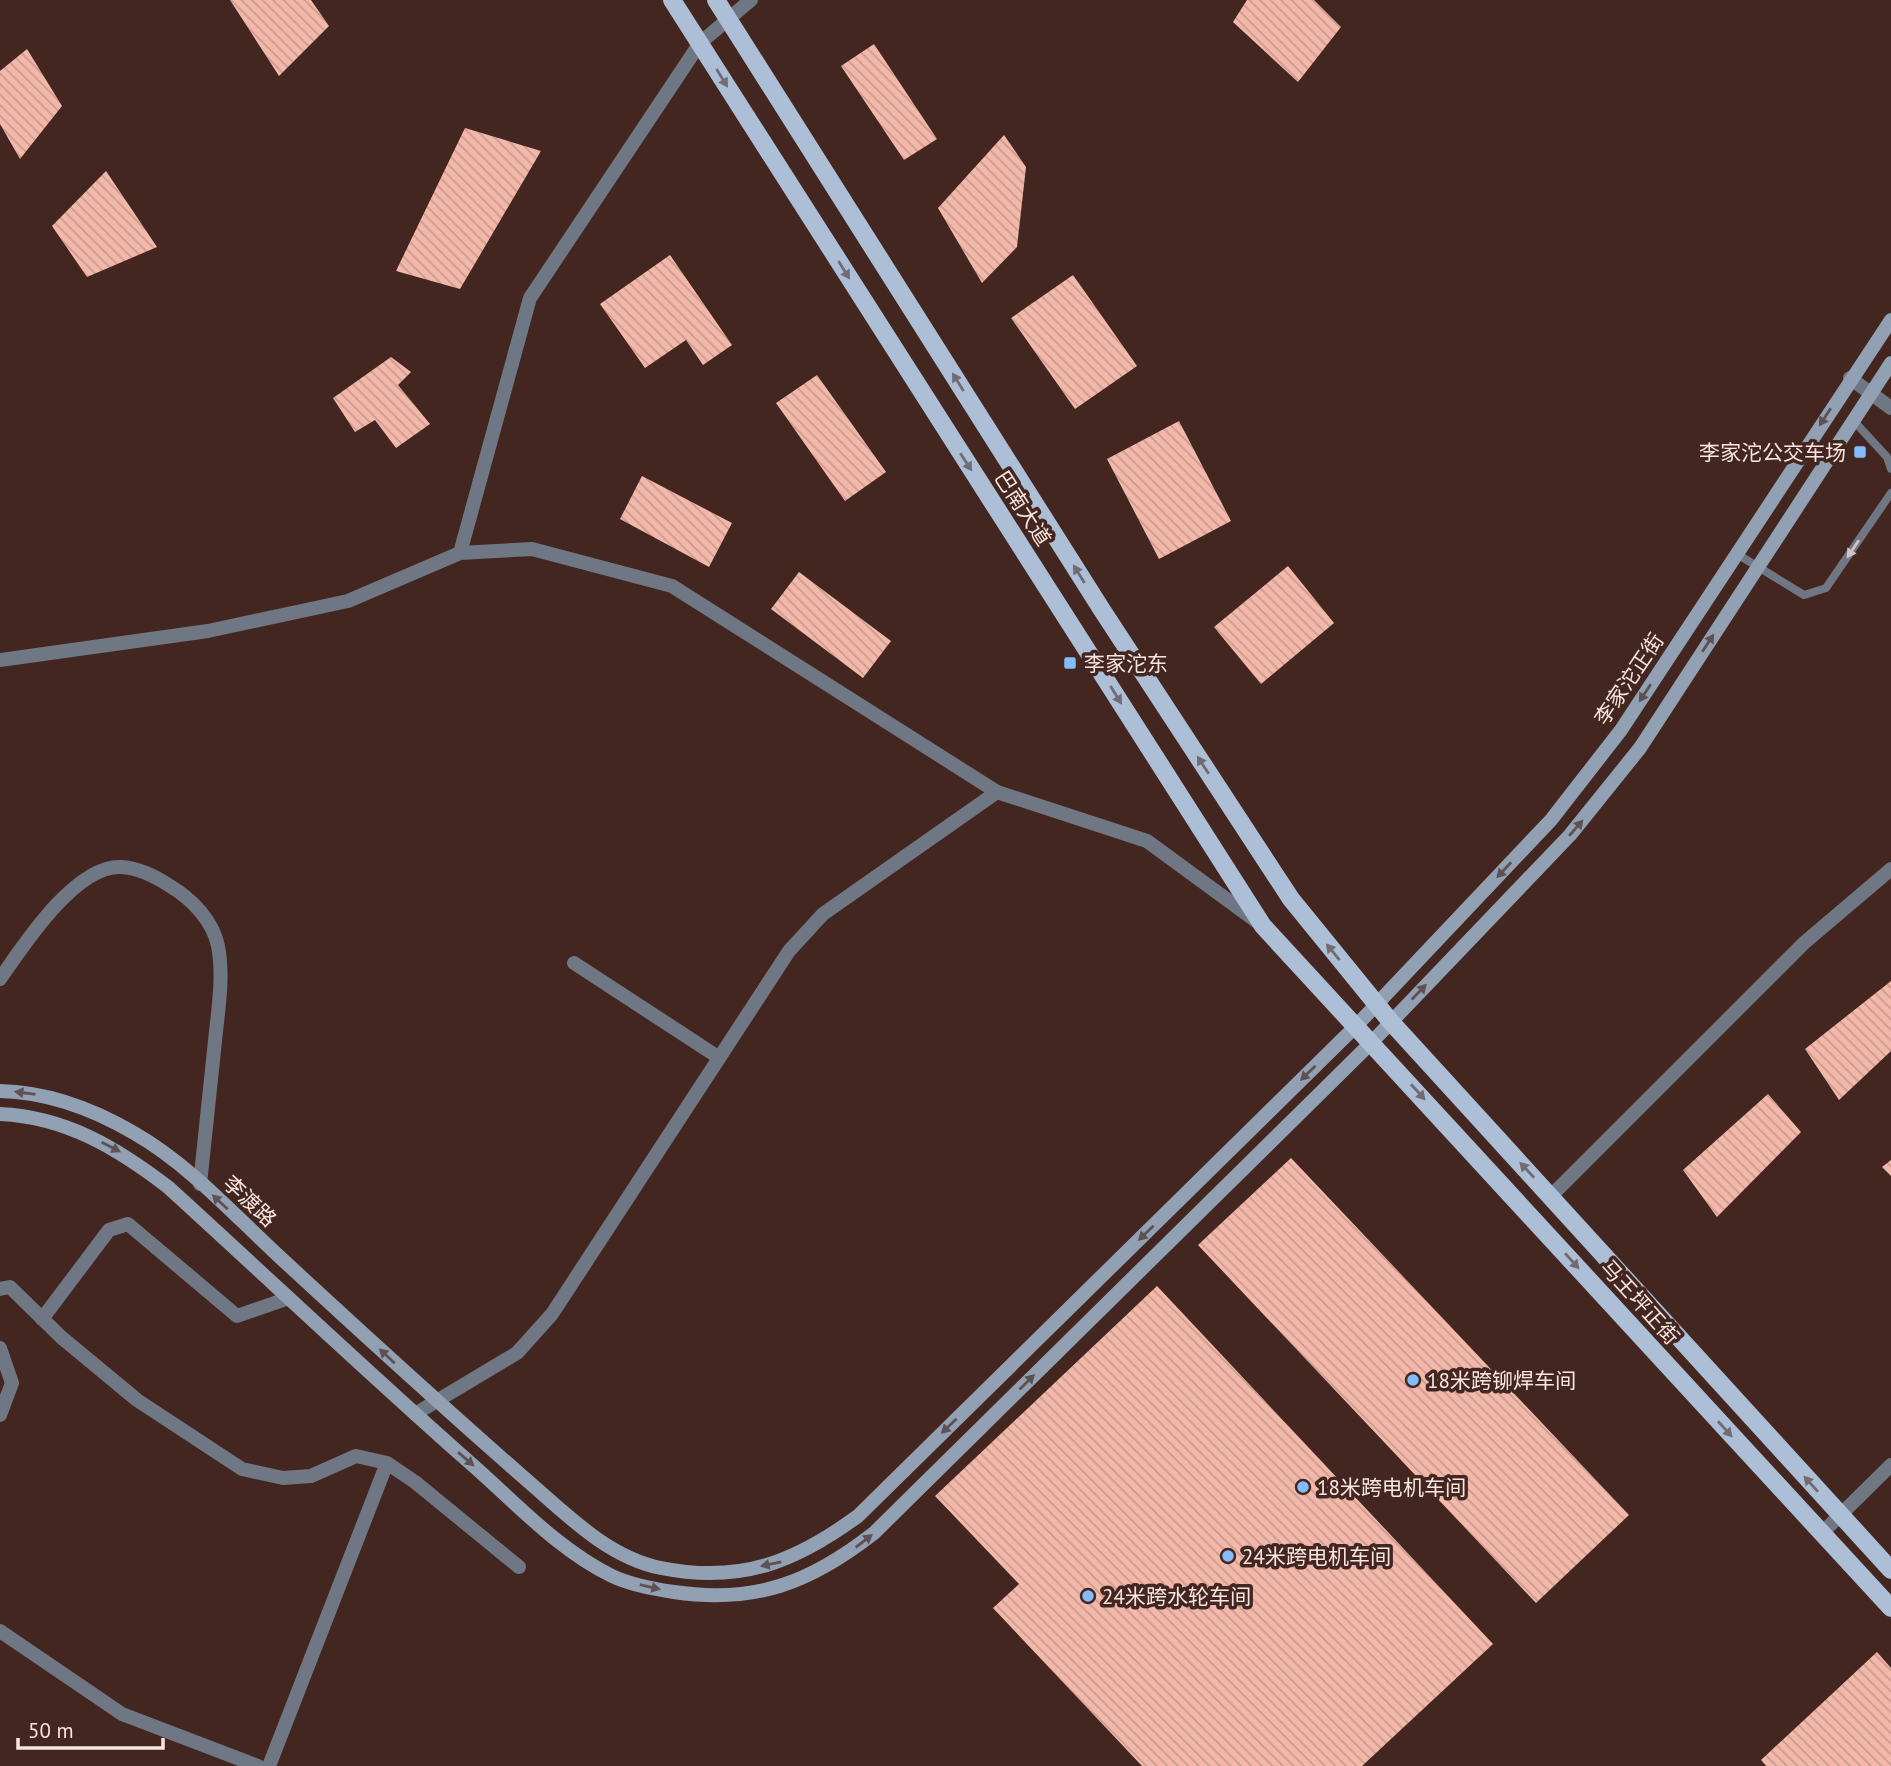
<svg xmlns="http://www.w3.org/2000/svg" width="1891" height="1766" font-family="'PT Sans','Noto Sans SC',sans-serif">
	<defs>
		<pattern id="building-back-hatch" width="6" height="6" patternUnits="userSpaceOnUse" patternTransform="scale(1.75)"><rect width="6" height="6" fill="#f3b8aa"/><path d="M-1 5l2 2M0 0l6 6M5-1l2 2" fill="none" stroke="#c99b90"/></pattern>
	</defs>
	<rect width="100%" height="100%" fill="#442620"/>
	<path fill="url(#building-back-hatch)" d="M230 0H311L329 26 279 76Z
		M1247 0H1314L1341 27 1298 82 1233 22Z
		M874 44 937 139 904 160 841 66Z
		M27 49 62 106 20 159 0 124V71Z
		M465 128 541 151 460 289 396 271Z
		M1004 135 1026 167 1017 247 982 283 938 208Z
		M106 171 157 247 87 277 52 226Z
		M670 255 732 345 703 365 686 340 645 368 600 304Z
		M1073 275 1137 366 1075 409 1011 318Z
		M391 357 411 372 398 385 430 424 396 448 375 420 355 432 333 398Z
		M817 375 886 472 845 501 776 403Z
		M1179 421 1231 521 1159 559 1107 459Z
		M642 476 732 523 709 567 620 519Z
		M1288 566 1334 623 1261 684 1214 627Z
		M799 572 891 641 863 678 771 609Z
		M1891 981V1051L1839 1100 1805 1049Z
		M1768 1094 1801 1132 1717 1217 1683 1170Z
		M1291 1158 1629 1515 1536 1603 1198 1245Z
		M1891 1160V1176L1882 1167Z
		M1157 1286 1493 1644 1362 1766H1142L993 1608 1019 1584 935 1496Z
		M1877 1652 1891 1668V1766H1766L1761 1760Z"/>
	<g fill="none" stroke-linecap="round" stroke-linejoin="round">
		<path stroke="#6e7783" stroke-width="8" d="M1852 419 1887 457 1891 469
			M1737 554 1804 595 1826 588 1891 493"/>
		<path stroke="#6e7783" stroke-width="14" d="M460 553 530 298 700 43 751 0
			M0 660 208 631 348 601 460 553 532 549 672 586 997 792 1147 841 1259 923
			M574 963 718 1057
			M0 979C23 946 75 865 121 867 139 868 155 876 170 886 192 899 213 921 218 946 224 977 218 1010 215 1041 210 1089 205 1136 200 1184
			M1551 1196 1804 943 1891 869
			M0 1289 10 1287 61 1337 137 1400 242 1469 283 1478 311 1476 356 1456 387 1463 415 1482 519 1567
			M42 1319 109 1230 128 1224 237 1316 289 1298
			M0 1348 12 1383 0 1415
			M1821 1534 1891 1465
			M0 1631 122 1714 258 1766
			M269 1766 387 1463"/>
		<path stroke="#6e7783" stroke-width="14" d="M1850 378 1891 408
			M415 1414 517 1353 552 1314 789 951 823 914 997 792"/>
		<path stroke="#91a0b2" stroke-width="14" d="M0 1091C48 1092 93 1109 134 1133 190 1165 236 1217 283 1260 362 1333 441 1405 522 1476 563 1511 606 1557 661 1568 741 1584 795 1562 858 1516L1357 1025 1551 820 1621 730 1891 320
			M0 1114C66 1117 117 1148 168 1187 268 1278 367 1372 468 1461 514 1501 558 1550 612 1576 631 1585 653 1589 674 1592 755 1604 810 1583 874 1533L1372 1042 1570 835 1640 748 1891 363"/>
		<path stroke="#acbfd7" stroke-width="18" d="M672 0 1263 926 1891 1608
			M716 0 1102 610 1291 899 1391 1022 1891 1570"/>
	</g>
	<defs><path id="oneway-solid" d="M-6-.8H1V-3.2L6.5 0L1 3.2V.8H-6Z" transform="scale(1.75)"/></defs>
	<g fill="#736b72">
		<use href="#oneway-solid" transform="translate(722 78) rotate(58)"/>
		<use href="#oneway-solid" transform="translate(844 270) rotate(58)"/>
		<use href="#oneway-solid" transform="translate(958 382) rotate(-122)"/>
		<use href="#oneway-solid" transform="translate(966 462) rotate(57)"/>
		<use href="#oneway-solid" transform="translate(1079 574) rotate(-122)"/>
		<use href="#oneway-solid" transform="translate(1116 695) rotate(58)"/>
		<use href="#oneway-solid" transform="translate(1203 765) rotate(-123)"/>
		<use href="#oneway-solid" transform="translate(1333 952) rotate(-129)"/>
		<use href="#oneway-solid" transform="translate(1418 1092) rotate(48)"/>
		<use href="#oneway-solid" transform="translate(1527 1170) rotate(-133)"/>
		<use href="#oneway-solid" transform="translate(1572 1261) rotate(48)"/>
		<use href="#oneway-solid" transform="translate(1725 1429) rotate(48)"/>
		<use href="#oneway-solid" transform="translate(1811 1484) rotate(-132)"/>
	</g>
	<g fill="#5f5153">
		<use href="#oneway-solid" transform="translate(1825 417) rotate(123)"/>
		<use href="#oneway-solid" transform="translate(1708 643) rotate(-57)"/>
		<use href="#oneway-solid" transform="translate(1645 693) rotate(123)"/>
		<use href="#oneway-solid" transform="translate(1576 828) rotate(-49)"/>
		<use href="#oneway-solid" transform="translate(1504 870) rotate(133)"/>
		<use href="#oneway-solid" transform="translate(1419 992) rotate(-46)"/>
		<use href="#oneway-solid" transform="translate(1308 1073) rotate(136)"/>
		<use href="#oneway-solid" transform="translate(25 1093) rotate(-172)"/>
		<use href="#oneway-solid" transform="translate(111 1147) rotate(27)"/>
		<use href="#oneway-solid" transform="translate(220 1202) rotate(-137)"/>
		<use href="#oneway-solid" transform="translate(1146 1233) rotate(136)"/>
		<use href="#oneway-solid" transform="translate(387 1356) rotate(-137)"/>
		<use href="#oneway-solid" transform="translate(1027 1382) rotate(-45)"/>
		<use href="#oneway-solid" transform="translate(949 1426) rotate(136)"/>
		<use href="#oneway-solid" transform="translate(466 1459) rotate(41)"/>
		<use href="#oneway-solid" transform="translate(864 1541) rotate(-38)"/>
		<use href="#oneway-solid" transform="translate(771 1564) rotate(168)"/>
		<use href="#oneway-solid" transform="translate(650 1587) rotate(13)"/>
	</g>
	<use fill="#cfc4c4" href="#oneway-solid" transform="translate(1853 549) rotate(124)"/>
	<g fill="#84bcfb" stroke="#442620" stroke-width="2.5">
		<rect x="1853" y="445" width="14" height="14" rx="3.5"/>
		<rect x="1063" y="656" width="14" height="14" rx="3.5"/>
		<circle cx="1413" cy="1380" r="7"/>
		<circle cx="1303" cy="1487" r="7"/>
		<circle cx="1228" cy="1556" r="7"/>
		<circle cx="1088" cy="1596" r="7"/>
	</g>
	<g text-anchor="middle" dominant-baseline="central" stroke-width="7" stroke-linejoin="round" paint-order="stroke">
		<g font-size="21" fill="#f9e5e0" stroke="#442620" text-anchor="start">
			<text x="1846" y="452" text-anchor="end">李家沱公交车场</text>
			<text x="1084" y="663">李家沱东</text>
			<text x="1427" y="1380">18米跨铆焊车间</text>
			<text x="1317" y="1487">18米跨电机车间</text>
			<text x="1242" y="1556">24米跨电机车间</text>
			<text x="1102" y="1596">24米跨水轮车间</text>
		</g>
		<g font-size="21" fill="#f9e5e0" stroke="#442620">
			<text transform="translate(1023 508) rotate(57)">巴南大道</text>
			<text transform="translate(1629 679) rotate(-56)">李家沱正街</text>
			<text transform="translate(250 1201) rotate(43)">李渡路</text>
			<text transform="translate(1640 1302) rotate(48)">马王坪正街</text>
		</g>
	</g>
	<path d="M18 1738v10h145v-10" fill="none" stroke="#f9e5e0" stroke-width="3.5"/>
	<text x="28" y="1738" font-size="21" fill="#f9e5e0" stroke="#442620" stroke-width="5" paint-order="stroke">50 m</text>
</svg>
